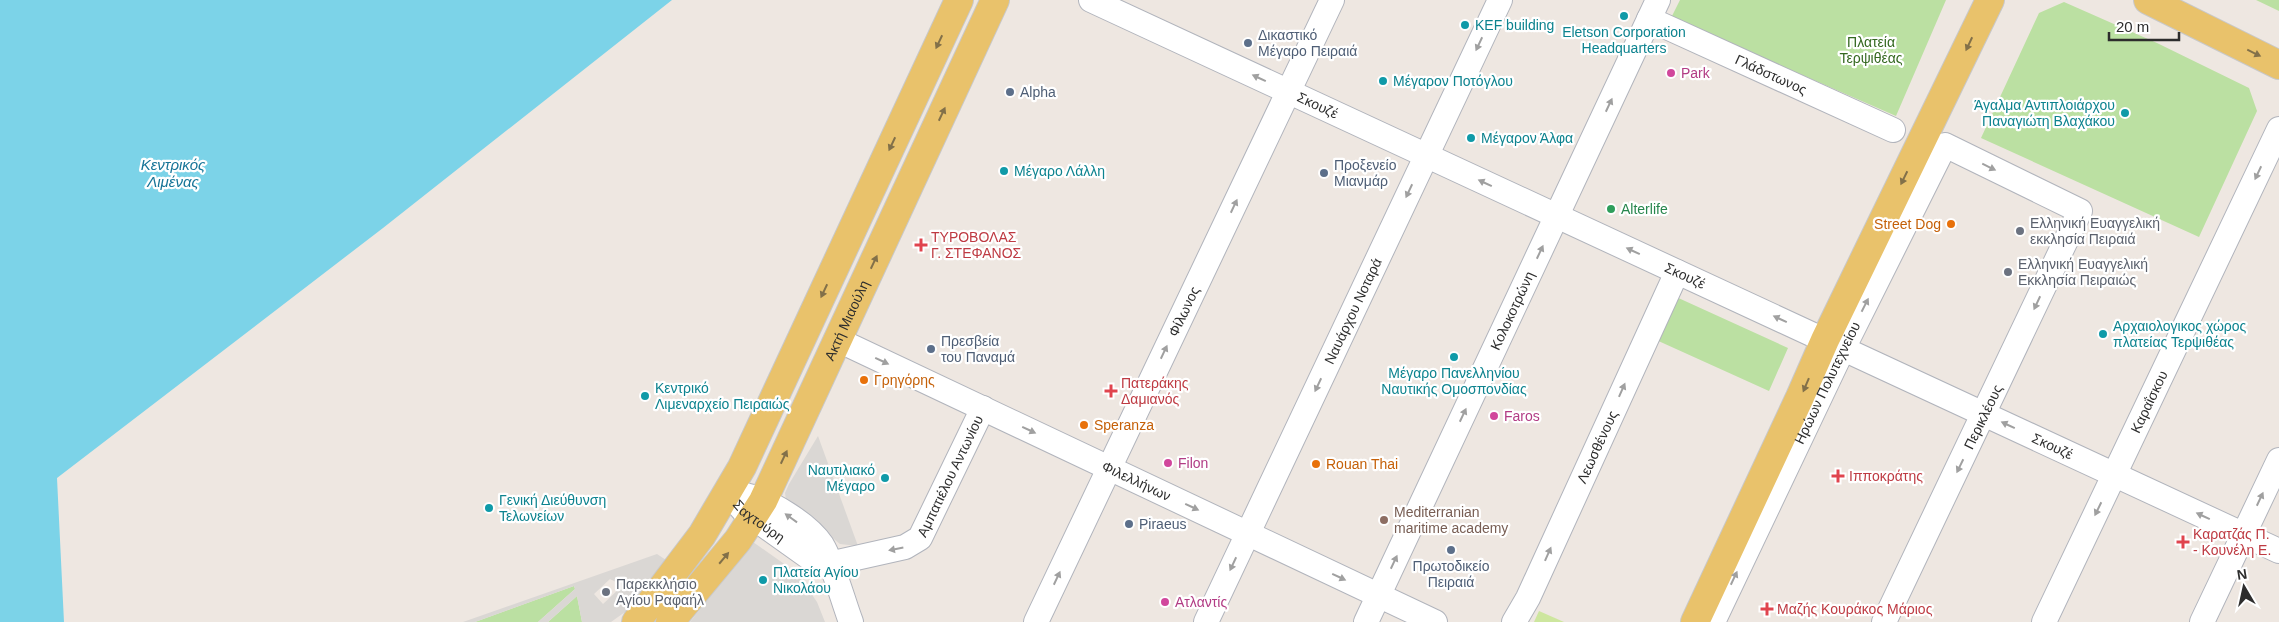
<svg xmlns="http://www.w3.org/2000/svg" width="2279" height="622" font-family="Arial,sans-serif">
	<rect width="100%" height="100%" fill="#eee7e1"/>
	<path fill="#bbe0a2" d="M1680 0H1946L1896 116 1671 18Z
		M2256 0H2279V11Z
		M2064 2 2157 43 2249 88 2257 111 2199 237 1981 138 2039 13Z
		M1674 296 1788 348 1769 391 1654 339Z
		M574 586 575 589 538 622H475Z
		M577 596 582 622H548Z"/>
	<path fill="#cde69e" d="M1539 611 1564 622H1534Z"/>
	<path fill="#dad7d4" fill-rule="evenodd" d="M818 436 858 546 840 544 786 500 785 493 789 484Z
		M753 542 797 573 817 602 825 622H690Z
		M657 554 666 560 632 607 611 622H582L577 596 548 622H538L575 589 574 586 475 622H463ZM610 579 616 582 619 589 603 604 594 594Z"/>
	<path fill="#7cd3e8" d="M0 0H672L383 228 57 478 64 622H0Z"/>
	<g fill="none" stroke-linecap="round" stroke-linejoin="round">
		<defs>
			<g id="minor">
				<path id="s1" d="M1091 0 2279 551"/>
				<path id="s2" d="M1649 19 1893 130"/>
				<path id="s3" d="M838 340 1435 622"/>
				<path id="s4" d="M728 493 744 511 817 563 829 564 905 547 920 538 983 408"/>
				<path d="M745 495C769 500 808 524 822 545 833 563 843 601 851 622"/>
				<path id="s5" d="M1036 622 1332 0"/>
				<path id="s6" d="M1206 622 1500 0"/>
				<path id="s7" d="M1366 622 1658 0"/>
				<path id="s8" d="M1514 622 1528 598 1677 272"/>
				<path id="s9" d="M1713 622 1843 349 1945 145 2080 211 1884 622"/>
				<path id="s10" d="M2044 622 2279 129"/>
				<path d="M2202 622 2279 460"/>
			</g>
			<g id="major">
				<path d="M2148 0 2279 65"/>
				<path d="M636 622 702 535 742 467 959 0"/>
				<path id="s11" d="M670 622 738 540 763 501 995 0"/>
				<path d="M1695 622 1800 397 1825 340 1990 0"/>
			</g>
		</defs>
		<use href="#minor" stroke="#b1b4bc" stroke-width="26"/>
		<use href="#major" stroke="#c8c8c8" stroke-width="30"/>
		<use href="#minor" stroke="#fff" stroke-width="24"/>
		<use href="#major" stroke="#e9c26b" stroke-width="28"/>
	</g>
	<defs><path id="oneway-solid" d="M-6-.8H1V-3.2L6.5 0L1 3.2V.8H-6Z" transform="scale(1.25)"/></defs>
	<g fill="#827049">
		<use href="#oneway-solid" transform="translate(939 42) rotate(115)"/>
		<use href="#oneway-solid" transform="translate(1969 44) rotate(115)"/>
		<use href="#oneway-solid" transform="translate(2254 53) rotate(26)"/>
		<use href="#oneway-solid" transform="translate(942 114) rotate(-65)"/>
		<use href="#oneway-solid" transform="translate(892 144) rotate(115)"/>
		<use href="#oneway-solid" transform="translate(1904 178) rotate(116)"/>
		<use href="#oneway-solid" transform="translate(874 262) rotate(-65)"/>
		<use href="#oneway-solid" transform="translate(824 291) rotate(115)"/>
		<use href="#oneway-solid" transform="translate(1806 385) rotate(113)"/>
		<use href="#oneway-solid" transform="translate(784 457) rotate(-65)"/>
		<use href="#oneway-solid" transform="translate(724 558) rotate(-50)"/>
	</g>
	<g fill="#a0a0a0">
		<use href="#oneway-solid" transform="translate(1479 44) rotate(115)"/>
		<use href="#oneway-solid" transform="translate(1259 78) rotate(-155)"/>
		<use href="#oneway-solid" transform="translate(1609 105) rotate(-65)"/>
		<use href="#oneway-solid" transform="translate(1989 167) rotate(26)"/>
		<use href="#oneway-solid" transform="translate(2258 173) rotate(115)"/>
		<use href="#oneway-solid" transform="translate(1485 183) rotate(-155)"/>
		<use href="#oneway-solid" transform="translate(1409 191) rotate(115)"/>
		<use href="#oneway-solid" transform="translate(1234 206) rotate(-65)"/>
		<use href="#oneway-solid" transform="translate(1633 251) rotate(-155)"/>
		<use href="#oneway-solid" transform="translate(1540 252) rotate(-65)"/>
		<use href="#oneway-solid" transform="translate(2037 303) rotate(115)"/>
		<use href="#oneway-solid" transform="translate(1865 305) rotate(-63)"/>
		<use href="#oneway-solid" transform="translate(1780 319) rotate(-155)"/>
		<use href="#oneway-solid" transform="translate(1164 352) rotate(-65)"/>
		<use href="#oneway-solid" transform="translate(882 361) rotate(25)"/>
		<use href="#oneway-solid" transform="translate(1318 385) rotate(115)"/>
		<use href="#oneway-solid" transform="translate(1622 390) rotate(-66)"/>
		<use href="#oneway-solid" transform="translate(1463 415) rotate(-65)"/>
		<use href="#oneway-solid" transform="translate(2008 425) rotate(-155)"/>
		<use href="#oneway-solid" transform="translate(1029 430) rotate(25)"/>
		<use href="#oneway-solid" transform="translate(1960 466) rotate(116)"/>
		<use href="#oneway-solid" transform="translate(2260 499) rotate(-65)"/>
		<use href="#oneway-solid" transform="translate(1192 507) rotate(25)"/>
		<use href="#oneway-solid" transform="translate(2098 509) rotate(116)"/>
		<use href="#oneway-solid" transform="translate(2203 516) rotate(-155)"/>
		<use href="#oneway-solid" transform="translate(791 518) rotate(-144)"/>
		<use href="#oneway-solid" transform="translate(896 549) rotate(169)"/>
		<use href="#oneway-solid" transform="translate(1548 554) rotate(-66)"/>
		<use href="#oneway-solid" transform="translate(1394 562) rotate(-65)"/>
		<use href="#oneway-solid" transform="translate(1233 564) rotate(115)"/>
		<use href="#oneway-solid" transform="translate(1339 577) rotate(25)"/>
		<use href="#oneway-solid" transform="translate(1057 578) rotate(-65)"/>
		<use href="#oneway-solid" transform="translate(1734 578) rotate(-65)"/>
	</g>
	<g fill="#0f9aa8" stroke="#fff" stroke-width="2">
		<circle cx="1624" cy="16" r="5"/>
		<circle cx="1465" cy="25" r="5"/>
		<circle cx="1383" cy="81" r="5"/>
		<circle cx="2125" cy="113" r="5"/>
		<circle cx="1471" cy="138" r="5"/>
		<circle cx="1004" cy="171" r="5"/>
		<circle cx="2103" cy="334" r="5"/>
		<circle cx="1454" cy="357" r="5"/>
		<circle cx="645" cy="396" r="5"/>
		<circle cx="885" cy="478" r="5"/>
		<circle cx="489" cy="508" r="5"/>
		<circle cx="763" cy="580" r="5"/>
	</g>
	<g fill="#5c6f8a" stroke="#fff" stroke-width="2">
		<circle cx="1248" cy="43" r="5"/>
		<circle cx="1010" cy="92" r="5"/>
		<circle cx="1324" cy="173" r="5"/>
		<circle cx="931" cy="349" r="5"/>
		<circle cx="1129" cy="524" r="5"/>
		<circle cx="1451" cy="550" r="5"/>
	</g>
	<g fill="#d1479c" stroke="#fff" stroke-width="2">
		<circle cx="1671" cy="73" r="5"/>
		<circle cx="1494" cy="416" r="5"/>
		<circle cx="1168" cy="463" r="5"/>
		<circle cx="1165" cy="602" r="5"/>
	</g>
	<circle fill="#2e9e5b" stroke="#fff" stroke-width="2" cx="1611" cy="209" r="5"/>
	<g fill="#e8710a" stroke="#fff" stroke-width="2">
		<circle cx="1951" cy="224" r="5"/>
		<circle cx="864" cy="380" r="5"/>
		<circle cx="1084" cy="425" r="5"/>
		<circle cx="1316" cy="464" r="5"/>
	</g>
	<g fill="#6b7280" stroke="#fff" stroke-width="2">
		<circle cx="2020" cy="231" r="5"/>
		<circle cx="2008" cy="272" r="5"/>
		<circle cx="606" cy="592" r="5"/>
	</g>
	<g fill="#e0444e" stroke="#fff" stroke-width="2">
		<path d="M918.5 237.5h5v5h5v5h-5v5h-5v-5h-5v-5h5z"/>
		<path d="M1108.5 383.5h5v5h5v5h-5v5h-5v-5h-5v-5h5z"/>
		<path d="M1835.5 468.5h5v5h5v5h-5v5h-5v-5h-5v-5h5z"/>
		<path d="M2180.5 534.5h5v5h5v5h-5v5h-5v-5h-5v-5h5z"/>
		<path d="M1764.5 601.5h5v5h5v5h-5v5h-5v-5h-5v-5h5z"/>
	</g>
	<circle fill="#8d6e63" stroke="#fff" stroke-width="2" cx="1384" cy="520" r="5"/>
	<g text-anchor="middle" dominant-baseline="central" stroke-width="4.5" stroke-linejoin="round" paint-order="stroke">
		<g font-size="14" fill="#0d838f" stroke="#fff" text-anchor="start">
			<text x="1475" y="25">KEF building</text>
			<text x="1624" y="32" text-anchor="middle">Eletson Corporation<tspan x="1624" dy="16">Headquarters</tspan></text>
			<text x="1393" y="81">Μέγαρον Ποτόγλου</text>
			<text x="2115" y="105" text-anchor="end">Άγαλμα Αντιπλοιάρχου<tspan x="2115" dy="16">Παναγιώτη Βλαχάκου</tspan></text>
			<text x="1481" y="138">Μέγαρον Άλφα</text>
			<text x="1014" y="171">Μέγαρο Λάλλη</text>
			<text x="2113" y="326">Αρχαιολογικος χώρος<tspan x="2113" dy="16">πλατείας Τερψιθέας</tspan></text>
			<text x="1454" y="373" text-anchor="middle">Μέγαρο Πανελληνίου<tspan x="1454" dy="16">Ναυτικής Ομοσπονδίας</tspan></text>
			<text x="655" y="388">Κεντρικό<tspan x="655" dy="16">Λιμεναρχείο Πειραιώς</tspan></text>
			<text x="875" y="470" text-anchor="end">Ναυτιλιακό<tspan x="875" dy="16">Μέγαρο</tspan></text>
			<text x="499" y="500">Γενική Διεύθυνση<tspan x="499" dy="16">Τελωνείων</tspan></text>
			<text x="773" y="572">Πλατεία Αγίου<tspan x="773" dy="16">Νικολάου</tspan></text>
		</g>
		<g font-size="14" fill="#4e5e75" stroke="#fff" text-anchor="start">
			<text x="1258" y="35">Δικαστικό<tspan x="1258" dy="16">Μέγαρο Πειραιά</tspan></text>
			<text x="1020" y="92">Alpha</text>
			<text x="1334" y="165">Προξενείο<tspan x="1334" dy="16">Μιανμάρ</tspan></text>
			<text x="941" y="341">Πρεσβεία<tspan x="941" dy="16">του Παναμά</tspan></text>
			<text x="1139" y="524">Piraeus</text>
			<text x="1451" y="566" text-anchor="middle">Πρωτοδικείο<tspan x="1451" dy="16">Πειραιά</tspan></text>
		</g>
		<g font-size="14" fill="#346820" stroke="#fff">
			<text x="1871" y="42">Πλατεία<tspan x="1871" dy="16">Τερψιθέας</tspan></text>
		</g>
		<g font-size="14" fill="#b23c85" stroke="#fff" text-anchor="start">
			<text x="1681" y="73">Park</text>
			<text x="1504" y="416">Faros</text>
			<text x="1178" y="463">Filon</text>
			<text x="1175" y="602">Ατλαντίς</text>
		</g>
		<g font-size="14" fill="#2d2d2d" stroke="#fff">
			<text stroke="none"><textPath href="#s2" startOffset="134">Γλάδστωνος</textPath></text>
			<text stroke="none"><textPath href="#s1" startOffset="250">Σκουζέ</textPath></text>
			<text stroke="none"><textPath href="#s1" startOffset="655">Σκουζέ</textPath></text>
			<text stroke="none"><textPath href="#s5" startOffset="344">Φίλωνος</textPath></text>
			<text stroke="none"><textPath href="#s6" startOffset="344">Ναυάρχου Νοταρά</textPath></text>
			<text stroke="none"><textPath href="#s7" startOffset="344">Κολοκοτρώνη</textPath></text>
			<text stroke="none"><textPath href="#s11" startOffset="352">Ακτή Μιαούλη</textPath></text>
			<text stroke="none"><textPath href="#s9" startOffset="265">Ηρώων Πολυτεχνείου</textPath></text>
			<text stroke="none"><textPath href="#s10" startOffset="244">Καραΐσκου</textPath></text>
			<text transform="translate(1983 417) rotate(-64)">Περικλέους</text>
			<text stroke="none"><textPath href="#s1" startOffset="1060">Σκουζέ</textPath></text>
			<text stroke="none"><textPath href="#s8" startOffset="194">Λεωσθένους</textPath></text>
			<text stroke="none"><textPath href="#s4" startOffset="290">Αμπατιέλου Αντωνίου</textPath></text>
			<text stroke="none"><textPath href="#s3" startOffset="330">Φιλελλήνων</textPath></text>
			<text stroke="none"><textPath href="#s4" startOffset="42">Σαχτούρη</textPath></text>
		</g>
		<g font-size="14" fill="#27864d" stroke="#fff" text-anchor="start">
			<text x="1621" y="209">Alterlife</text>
		</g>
		<g font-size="14" fill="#5b616d" stroke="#fff" text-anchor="start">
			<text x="2030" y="223">Ελληνική Ευαγγελική<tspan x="2030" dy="16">εκκλησία Πειραιά</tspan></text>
			<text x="2018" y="264">Ελληνική Ευαγγελική<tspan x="2018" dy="16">Εκκλησία Πειραιώς</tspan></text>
			<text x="616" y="584">Παρεκκλήσιο<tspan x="616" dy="16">Αγίου Ραφαήλ</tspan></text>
		</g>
		<g font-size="14" fill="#c56008" stroke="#fff" text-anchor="start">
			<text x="1941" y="224" text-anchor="end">Street Dog</text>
			<text x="874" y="380">Γρηγόρης</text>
			<text x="1094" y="425">Speranza</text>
			<text x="1326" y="464">Rouan Thai</text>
		</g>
		<g font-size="14" fill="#be3a42" stroke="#fff" text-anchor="start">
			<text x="931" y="237">ΤΥΡΟΒΟΛΑΣ<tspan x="931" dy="16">Γ. ΣΤΕΦΑΝΟΣ</tspan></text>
			<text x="1121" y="383">Πατεράκης<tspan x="1121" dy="16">Δαμιανός</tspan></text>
			<text x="1849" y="476">Ιπποκράτης</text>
			<text x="2193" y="534">Καρατζάς Π.<tspan x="2193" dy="16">- Κουνέλη Ε.</tspan></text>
			<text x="1777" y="609">Μαζής Κουράκος Μάριος</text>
		</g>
		<g font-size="14" fill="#785e54" stroke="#fff" text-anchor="start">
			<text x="1394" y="512">Mediterranian<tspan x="1394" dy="16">maritime academy</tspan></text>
		</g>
		<g font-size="15" font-style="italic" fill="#177598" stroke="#fff">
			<text x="173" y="164">Κεντρικός<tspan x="173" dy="17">Λιμένας</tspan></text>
		</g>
	</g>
	<g transform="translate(2244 587) rotate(351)" stroke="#ffffff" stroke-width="4" paint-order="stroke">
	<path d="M0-4L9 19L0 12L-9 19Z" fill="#2d2d2d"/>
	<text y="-8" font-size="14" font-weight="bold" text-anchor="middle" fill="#2d2d2d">N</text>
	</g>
	<path d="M2109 32v8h70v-8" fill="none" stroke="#2d2d2d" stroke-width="2.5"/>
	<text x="2116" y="32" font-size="15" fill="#2d2d2d" stroke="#ffffff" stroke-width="4" paint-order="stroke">20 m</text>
</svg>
